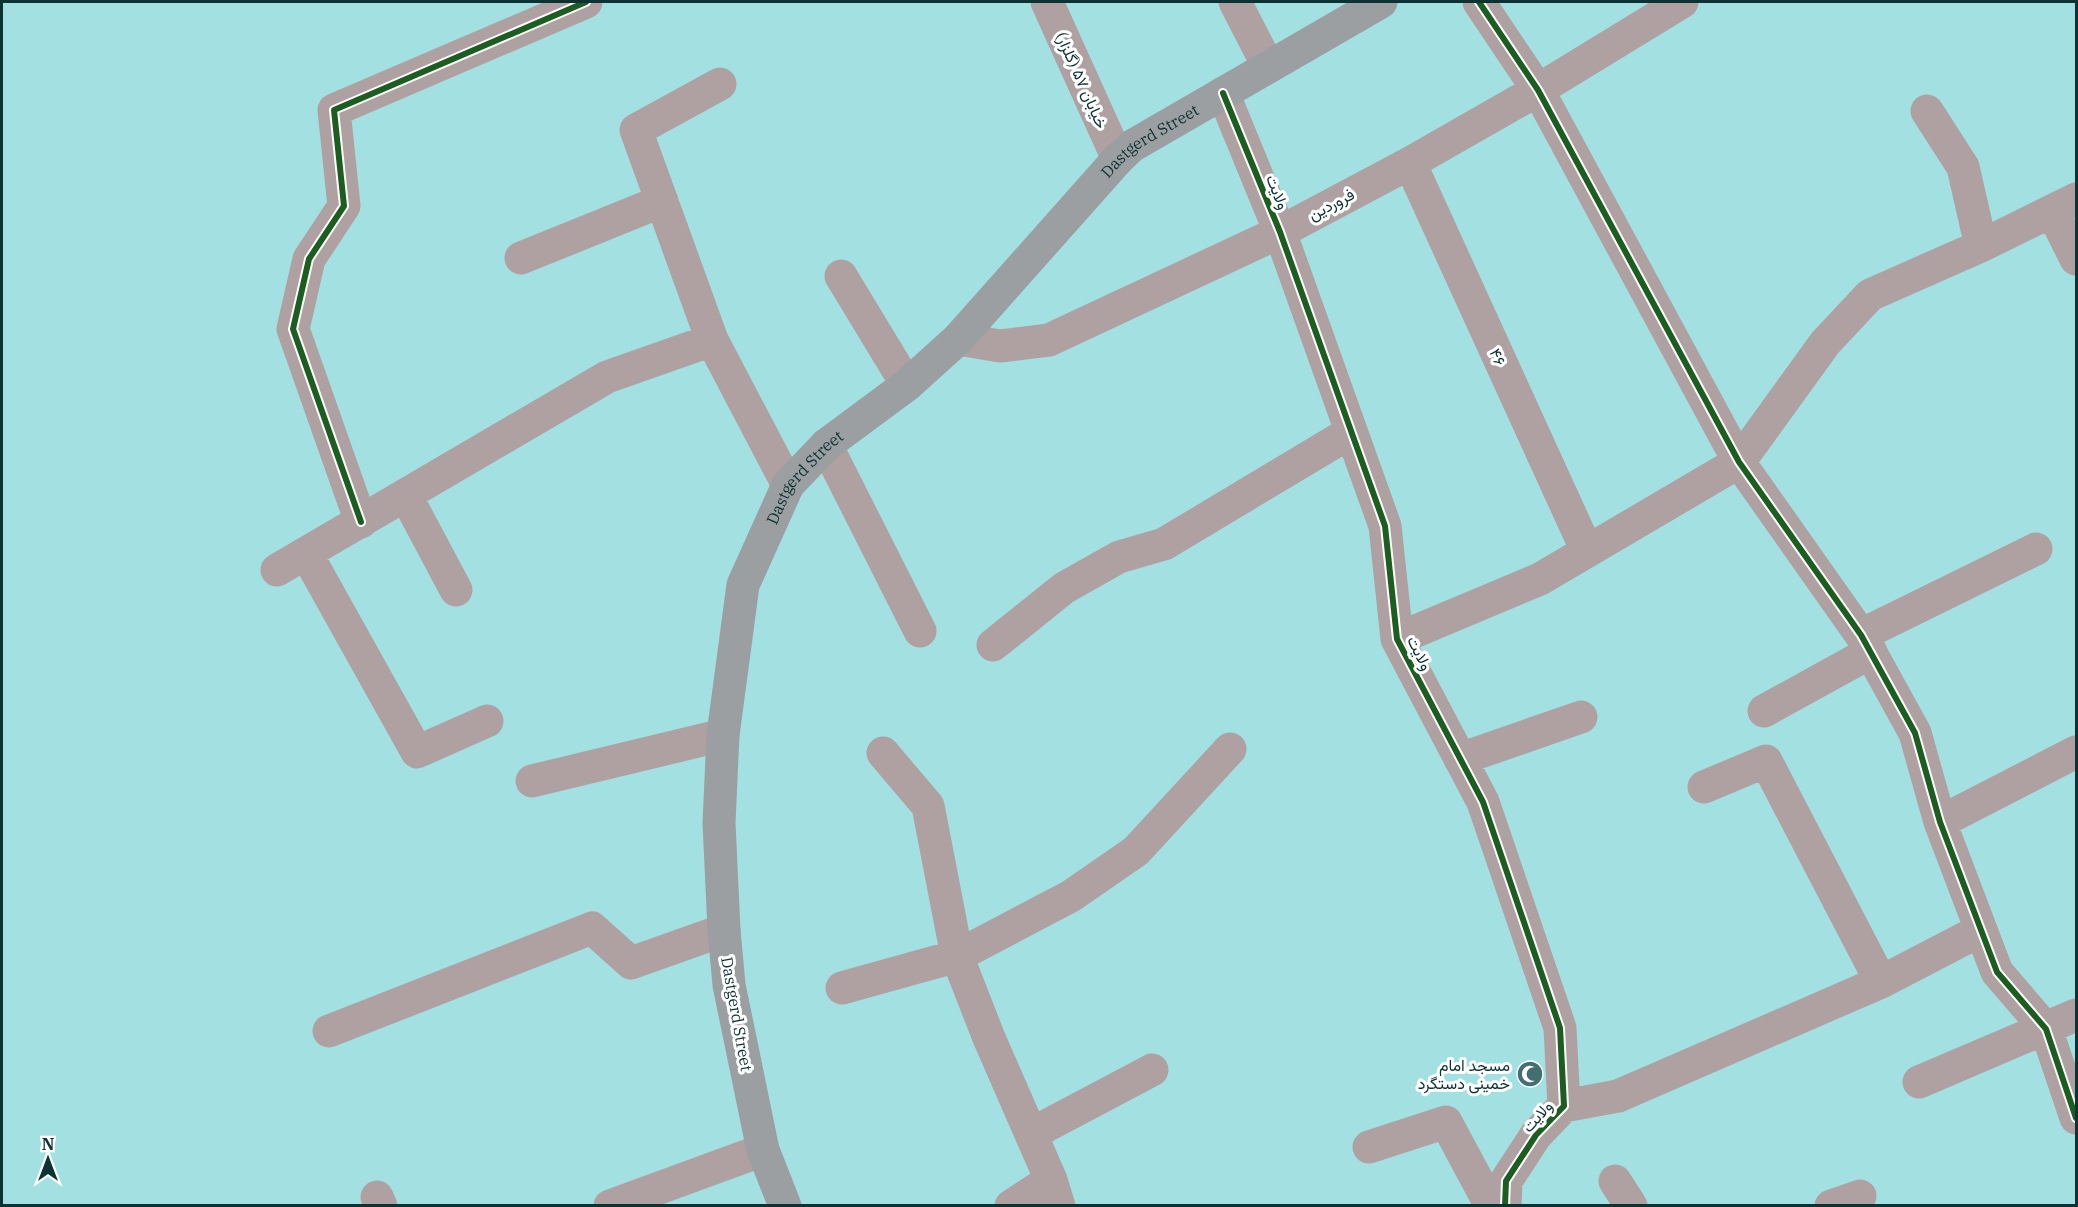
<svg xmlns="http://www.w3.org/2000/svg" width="2078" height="1207" font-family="'IBM Plex Serif',Vazirmatn,serif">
	<rect width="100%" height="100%" fill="#a3e0e2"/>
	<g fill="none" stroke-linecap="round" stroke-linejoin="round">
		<path stroke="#afa0a1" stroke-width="33" d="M1047 2 1118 159
			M1235 2 1268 66
			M1479 2 1538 90 1739 462 1861 635 1915 733 1940 822 1997 972 2046 1029 2076 1118
			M1223 93 1280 232 1385 526 1397 639 1483 802 1560 1028 1564 1106 1536 1135 1506 1181 1505 1206
			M1927 111 1963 167 1981 246
			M1410 163 1587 551
			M2052 211 2076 259
			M521 258 662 201
			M841 276 907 385
			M958 339 1000 346 1049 340 1280 232 1410 163 1538 90 1682 2
			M712 340 636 130 720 84
			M826 445 920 631
			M406 496 456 590
			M361 522 293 329 309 259 344 206 334 110 586 2
			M306 553 417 752 487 721
			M277 570 607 377 712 340 788 485
			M1861 635 2036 549
			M1397 639 1540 579 1739 462 1825 343 1870 295 1981 246 2076 199
			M993 645 1064 588 1119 557 1164 544 1351 432
			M1764 711 1871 652
			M1460 759 1581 717
			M532 781 723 735
			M1704 787 1766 761 1881 982
			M1940 822 2076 752
			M842 988 957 956 928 806 883 753
			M329 1031 592 928 631 963 724 930
			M1919 1082 2076 1015
			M1564 1106 1618 1096 1881 982 1981 930
			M1031 1134 1152 1070
			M1369 1147 1446 1122 1491 1206
			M1615 1181 1631 1206
			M377 1197 381 1206
			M610 1206 763 1150
			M1011 1206 1051 1180
			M1059 1206 1051 1180 989 1038 957 956 1071 896 1136 851 1230 749
			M1831 1206 1860 1196"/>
		<path stroke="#9b9fa1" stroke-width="33" id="s1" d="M785 1206 763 1150 729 985 724 930 719 823 723 735 743 585 788 485 826 445 907 385 958 339 1118 159 1132 146 1381 2"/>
		<defs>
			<path id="cycleway" d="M1479 2 1538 90 1739 462 1861 635 1915 733 1940 822 1997 972 2046 1029 2076 1118
				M1223 93 1280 232 1385 526 1397 639 1483 802 1560 1028 1564 1106 1536 1135 1506 1181 1505 1206
				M361 522 293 329 309 259 344 206 334 110 586 2"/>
		</defs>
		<use href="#cycleway" stroke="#fff" stroke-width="10"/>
		<use href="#cycleway" stroke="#1b5e20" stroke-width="6"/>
	</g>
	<defs>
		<symbol id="mosque-disc" viewBox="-11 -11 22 22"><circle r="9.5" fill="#426f71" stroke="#fff"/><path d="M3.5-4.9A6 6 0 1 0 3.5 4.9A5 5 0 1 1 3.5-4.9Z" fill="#fff"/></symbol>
	</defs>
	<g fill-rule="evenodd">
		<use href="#mosque-disc" x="1515" y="1059" width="30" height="30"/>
	</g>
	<g text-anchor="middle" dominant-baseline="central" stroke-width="6" stroke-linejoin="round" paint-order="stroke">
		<g font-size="16" fill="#0d3234" stroke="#fff">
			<text transform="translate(1082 80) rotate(66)">خیابان ۵۷ (گلزار)</text>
			<text stroke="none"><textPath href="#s1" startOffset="1242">Dastgerd Street</textPath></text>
			<text transform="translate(1278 192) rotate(68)">ولایت</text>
			<text transform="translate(1331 204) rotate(-28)">فروردین</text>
			<text transform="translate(1498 357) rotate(65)">۴۶</text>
			<text stroke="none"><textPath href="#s1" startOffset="756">Dastgerd Street</textPath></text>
			<text transform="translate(1420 653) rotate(64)">ولایت</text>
			<text transform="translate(737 1014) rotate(80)">Dastgerd Street</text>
			<text transform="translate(1537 1116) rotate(-48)">ولایت</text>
		</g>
		<g font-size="16" fill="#0d3234" stroke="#fff" text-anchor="end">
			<text x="1510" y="1065">مسجد امام<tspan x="1510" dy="18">خمینی دستگرد</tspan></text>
		</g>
	</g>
	<rect width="2078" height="1207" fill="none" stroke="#0d3234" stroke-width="6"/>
	<g transform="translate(48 1159)" stroke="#ffffff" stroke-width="4.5" paint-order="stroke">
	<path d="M0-4.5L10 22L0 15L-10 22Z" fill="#0d3234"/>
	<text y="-9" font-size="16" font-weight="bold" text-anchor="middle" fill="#0d3234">N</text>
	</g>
</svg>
